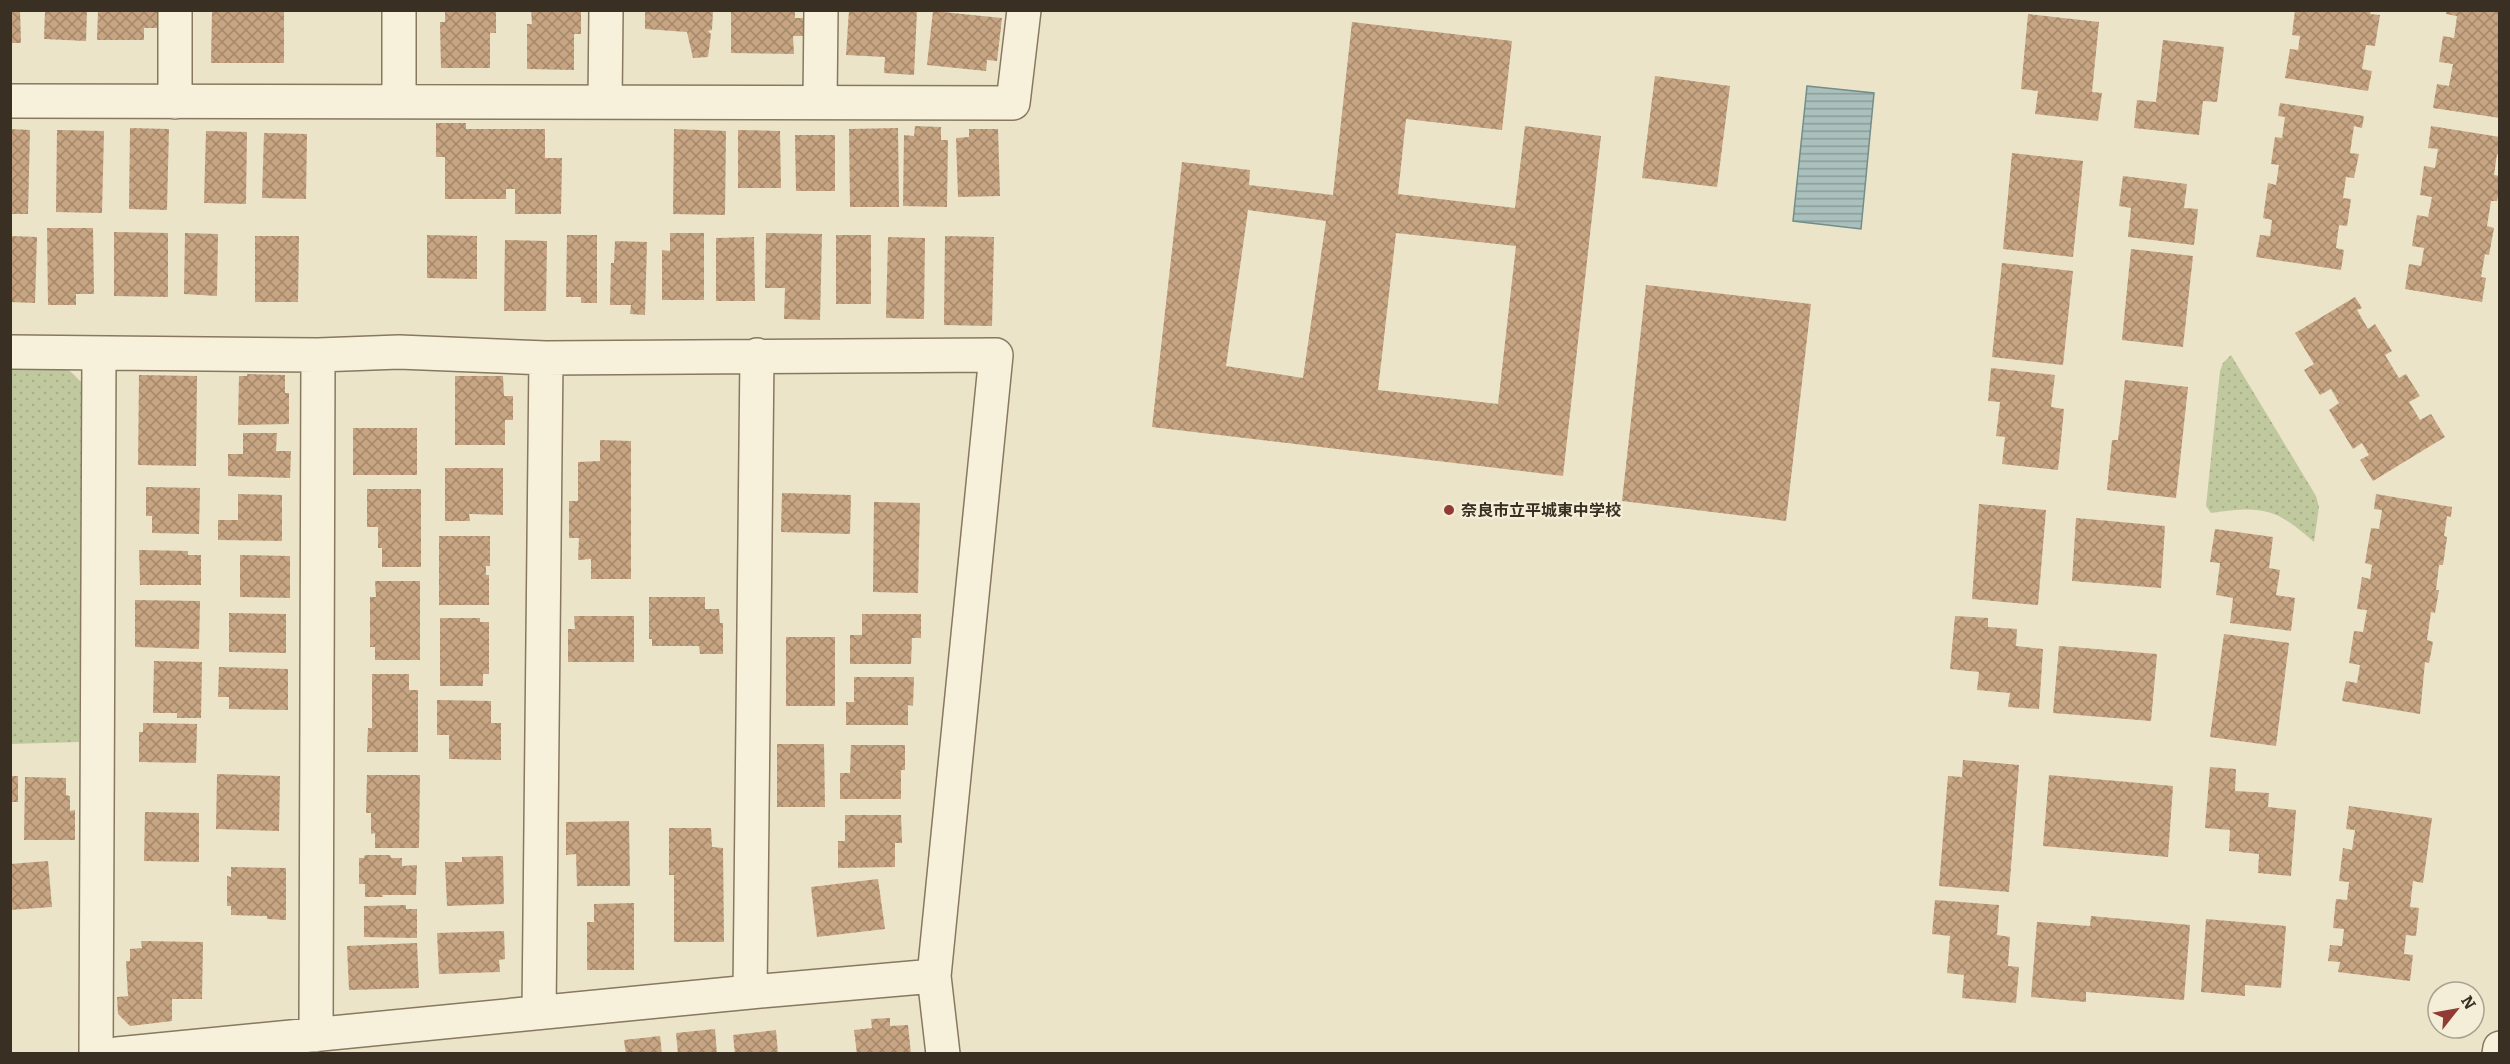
<svg xmlns="http://www.w3.org/2000/svg" width="2510" height="1064" font-family="Bitter,'Noto Sans JP',serif">
	<defs>
		<pattern id="park-dots" width="8" height="8" patternUnits="userSpaceOnUse" patternTransform="scale(1.5)"><rect width="8" height="8" fill="#c0c99e"/><path d="M2 2h.1M6 6h.1" fill="none" stroke="#a6ad88" stroke-width="1.8" stroke-linecap="round"/></pattern>
		<pattern id="water-rules" width="6" height="5" patternUnits="userSpaceOnUse" patternTransform="scale(1.5)"><rect width="6" height="5" fill="#aac0bc"/><path d="M0 2.5h6" fill="none" stroke="#8b9c98"/></pattern>
		<pattern id="building-cross-hatch" width="8" height="8" patternUnits="userSpaceOnUse" patternTransform="scale(1.5)"><rect width="8" height="8" fill="#c7a582"/><path d="M0 0l8 8M0 8l8-8" fill="none" stroke="#a3876a"/></pattern>
	</defs>
	<rect width="100%" height="100%" fill="#ece4c9"/>
	<path fill="url(#park-dots)" d="M2231 355 2316 496 2319 507 2314 542C2275 507 2261 506 2211 513L2206 506 2220 371 2223 363Z
		M10 367H66L83 384 79 742 11 744Z"/>
	<path fill="url(#water-rules)" stroke="#718e8a" stroke-width="1.5" d="M1807 86 1874 93 1861 229 1793 221Z"/>
	<path fill="url(#building-cross-hatch)" fill-rule="evenodd" d="M10 10H20L21 43H10Z
		M45 10H87L86 41 44 39Z
		M98 10H158L157 28H144V40H97Z
		M212 10H284V63H211Z
		M445 10H496V33H490V68H441L440 22H445Z
		M531 10H581V34H574V70L527 69V24H532Z
		M645 10H713L712 30 708 31 711 34 708 57 693 58 687 32 645 29Z
		M849 10H917L914 75 884 73 885 57 846 55Z
		M2295 10H2371L2370 14 2380 15 2375 46 2366 45 2362 69 2372 71 2368 91 2285 78 2290 49 2298 50 2300 36 2292 35Z
		M2447 10H2500V118L2433 108 2437 84 2449 86 2453 64 2439 62 2443 36 2454 38 2457 16 2446 14Z
		M795 11V18H804V36H793L794 54 731 53V12Z
		M933 11 1002 18 997 61 987 60 986 71 927 65Z
		M2028 14 2099 22 2092 92 2102 93 2098 121 2035 114 2038 91 2021 89Z
		M1352 22 1512 41 1502 130 1406 119 1398 194 1515 208 1525 126 1601 136 1563 476 1152 427 1182 162 1250 170 1249 185 1333 195ZM1248 210 1326 221 1303 378 1226 366ZM1396 233 1516 246 1498 404 1378 390Z
		M2163 40 2224 47 2217 102 2203 101 2199 135 2134 128 2137 100 2156 102Z
		M1655 76 1730 86 1717 187 1642 178Z
		M2280 103 2364 116 2362 128 2354 126 2350 153 2359 154 2354 178 2346 177 2343 198 2351 199 2347 226 2339 225 2336 248 2344 250 2341 270 2256 257 2260 235 2270 236 2272 220 2263 218 2268 183 2276 185 2279 165 2271 164 2275 137 2282 138 2285 117 2278 116Z
		M436 123H466V129H545V158H562L561 214H515V189H506V199H445V157H436Z
		M915 126 941 127V140H948L947 207 903 206 904 135 914 136Z
		M2431 126 2500 137V155L2497 154 2494 175 2500 176V188L2497 201H2491L2487 226 2494 228 2489 255 2485 254 2481 277 2486 278 2482 302 2405 289 2409 264 2421 266 2424 248 2412 246 2417 215 2428 217 2432 197 2420 195 2424 166 2435 168 2438 149 2428 148Z
		M130 128 169 129 167 210 129 209Z
		M898 128 899 207H850L849 129Z
		M10 129 30 130 28 214H10Z
		M674 129 726 131 725 215 673 214Z
		M969 129H998L1000 196 958 197 956 138 969 137Z
		M57 130 104 131 102 213 56 212Z
		M738 130 780 131 781 188H738Z
		M206 131 247 132 246 204 204 203Z
		M264 133 307 134 306 199 262 198Z
		M795 135H835V191H796Z
		M2012 153 2083 161 2073 257 2003 249Z
		M2123 176 2187 184 2184 208 2198 209 2194 245 2128 237 2131 208 2119 206Z
		M47 228H93L94 294H76V305H48Z
		M114 232 168 233V297L114 296Z
		M185 233 218 234 217 296 184 294Z
		M670 233H704V300H662V250L670 251Z
		M766 233 822 234 820 320 784 319 785 288H765Z
		M427 235 477 236V279L427 278Z
		M567 235H597V303H581V297H566Z
		M836 235H871V304H836Z
		M10 236 37 237 35 303 10 302Z
		M255 236H299L298 302H255Z
		M945 236 994 237 992 326 944 325Z
		M754 237 755 301H716V238Z
		M888 237 925 238 924 319 886 318Z
		M505 240 547 241 546 311H504Z
		M615 241 647 242 645 315 630 314 631 305H610L611 263H614Z
		M2131 249 2193 256 2183 347 2122 340Z
		M2002 263 2073 271 2063 365 1992 357Z
		M1646 285 1811 304 1786 521 1622 501Z
		M2355 297 2362 308 2357 310 2368 329 2375 324 2392 351 2385 355 2399 378 2406 374 2420 396 2409 402 2420 420 2431 414 2445 437 2373 481 2360 460 2369 455 2362 443 2353 449 2329 410 2339 403 2331 389 2320 395 2304 370 2314 364 2295 333Z
		M1991 368 2055 375 2051 407 2064 409 2058 470 2002 464 2005 437 1996 436 2000 402 1988 401Z
		M247 374 285 375V393H289V424L238 425 239 376H247Z
		M139 375 197 376 196 466 138 465Z
		M455 376H503L504 396H513V420H505V445H455Z
		M2125 380 2188 387 2176 498 2107 490 2112 440H2118Z
		M353 428H417V475H353Z
		M243 433H277L276 451H291L290 478 228 476V454H243Z
		M600 440 631 441V579H591V559L578 560 579 538H569V501H578V462L600 461Z
		M445 468H503V515L469 514 470 521H445Z
		M146 487 200 488 199 534 152 533V516H146Z
		M367 489H421V567H382V548H378V527H367Z
		M782 493 851 495 850 534 781 532Z
		M238 494 282 495V541L218 540V520H238Z
		M2376 494 2452 507 2451 517 2447 516 2444 536 2447 537 2443 565H2439L2436 590H2439L2435 613 2431 612 2427 640 2433 642 2429 663 2425 662 2420 714 2342 701 2346 681 2357 683 2360 665 2349 663 2354 631 2363 632 2367 610 2357 609 2362 577 2370 579 2372 565 2365 563 2371 528 2379 529 2382 510 2374 509Z
		M874 502 920 503 918 593 873 592Z
		M1979 504 2046 510 2038 605 1972 599Z
		M2076 518 2165 526 2161 588 2072 581Z
		M2215 529 2273 537 2269 568 2280 570 2276 595 2295 598 2291 631 2230 623 2233 598 2216 595 2220 563 2210 562Z
		M439 536H490V566H486V575H489V605H439Z
		M139 550 188 551V555H201V585H140Z
		M240 555 290 556V598L240 597Z
		M375 581H420V660H375V647H370V597H376Z
		M649 597H705V609H719L720 623H723V654H700L699 646H652V639H649Z
		M135 600 200 601 199 649 135 647Z
		M229 613 286 614V653L229 652Z
		M862 614H921V638H912L911 664H850V635H862Z
		M574 616H634V662H568V629H575Z
		M1955 616 1988 618V627L2017 629 2016 646 2043 649 2039 709 2008 707 2010 693 1977 690 1979 672 1950 669Z
		M440 618H480V622H489V674H483V686H440Z
		M2224 634 2289 643 2276 746 2210 737Z
		M786 637H835V706H786Z
		M2059 646 2157 654 2151 721 2053 713Z
		M154 661 202 662 201 718H177V713H153Z
		M219 667 288 669V710L229 709V697H218Z
		M372 674H409V690H418V752H367L368 728H372Z
		M854 677H914L913 706 908 705V725H846V702H854Z
		M437 700 491 701V723H501V760L449 759V735H437Z
		M143 723 197 724 196 763 139 762V732H143Z
		M777 744H824L825 807H777Z
		M851 745H905V770H901V799H840V773H850Z
		M1963 760 2019 765 2009 892 1939 886 1948 776 1962 777Z
		M2210 767 2236 769 2235 791 2269 793 2268 807 2296 810 2291 876 2258 873 2259 854 2229 851 2230 830 2205 828Z
		M217 774 280 776 279 831 216 829Z
		M367 775H420L419 848H375V833L371 834V813H366Z
		M2049 775 2173 786 2168 857 2043 846Z
		M10 776H18V802H10Z
		M25 777 66 778V795L70 796V811L75 810V840H24Z
		M2349 806 2432 818 2423 883 2413 881 2410 907 2419 908 2416 936 2406 935 2404 954 2413 955 2410 981 2338 972 2340 962 2328 961 2330 945 2342 946 2344 929 2333 928 2336 899 2347 900 2349 882 2339 881 2343 848 2352 850 2355 830 2346 829Z
		M145 812 199 813V862L144 861Z
		M845 815H901L902 843H895V867L838 868V841H845Z
		M629 821 630 886H577L576 854 566 855V822Z
		M669 828H711L712 847 723 848 724 942H674V875H669Z
		M365 855H390L391 858H402V866L417 865 416 895H382L383 897H365V884H359V858H364Z
		M503 856 504 904 447 906 445 862H462V857Z
		M48 861 52 907 10 910V864Z
		M231 867 286 868V920L267 919V916L231 915V906H227V876L231 877Z
		M878 879 885 929 817 937 811 887Z
		M1935 900 1999 905 1997 935 2010 937 2008 966 2019 967 2016 1003 1962 998 1964 975 1947 973 1950 936 1932 934Z
		M634 903V970H587V922H594V904Z
		M406 905V909H417V938L364 937V906Z
		M2091 916 2190 925 2184 1000 2086 992V1002L2031 997 2037 922 2090 926Z
		M2206 919 2286 926 2281 988 2245 985V996L2201 992Z
		M504 931 505 959 499 960 500 972 439 974 437 933Z
		M141 941 203 942 202 999H172V1021L130 1026 118 1014 117 997 128 996 126 961H130V949L142 948Z
		M417 943 419 988 349 990 347 946Z
		M890 1018V1026L908 1025 911 1054H857L854 1030 872 1028 871 1019Z
		M715 1029 717 1054H678L676 1033Z
		M776 1030 778 1054H735L733 1035Z
		M660 1036 662 1054H626L624 1040Z"/>
	<g fill="none" stroke-linecap="round" stroke-linejoin="round">
		<defs>
			<path id="minor" d="M175 10V102
				M399 10V100
				M10 101 1013 103 1024 10
				M605 102 606 10
				M820 102 821 10
				M10 352 318 355 399 352 546 358 996 355 934 976 943 1054
				M750 992 757 355
				M539 1012 546 358
				M316 1035 318 355
				M96 1054 99 353
				M117 1054 750 992 934 976
				M2499 1054 2500 1048"/>
		</defs>
		<use href="#minor" stroke="#87785f" stroke-width="36"/>
		<use href="#minor" stroke="#f7f1dc" stroke-width="33"/>
	</g>
	<circle fill="#913b34" stroke="#f4eed9" stroke-width="2" cx="1449" cy="510" r="6"/>
	<g text-anchor="middle" dominant-baseline="central" stroke-width="4.5" stroke-linejoin="round" paint-order="stroke">
		<g font-size="16" font-weight="bold" fill="#392f22" stroke="#f4eed9" text-anchor="start">
			<text x="1461" y="510">奈良市立平城東中学校</text>
		</g>
	</g>
	<rect width="2510" height="1064" fill="none" stroke="#392f22" stroke-width="24"/>
	<g transform="translate(2456 1010) rotate(59)"><circle r="28" fill="#f4eed9" stroke="#a9a290" stroke-width="1.5"/>
	<path d="M0-4.5L10 22L0 15L-10 22Z" fill="#913b34"/>
	<text y="-9" font-size="16" font-weight="bold" text-anchor="middle" fill="#392f22">N</text>
	</g>
</svg>
